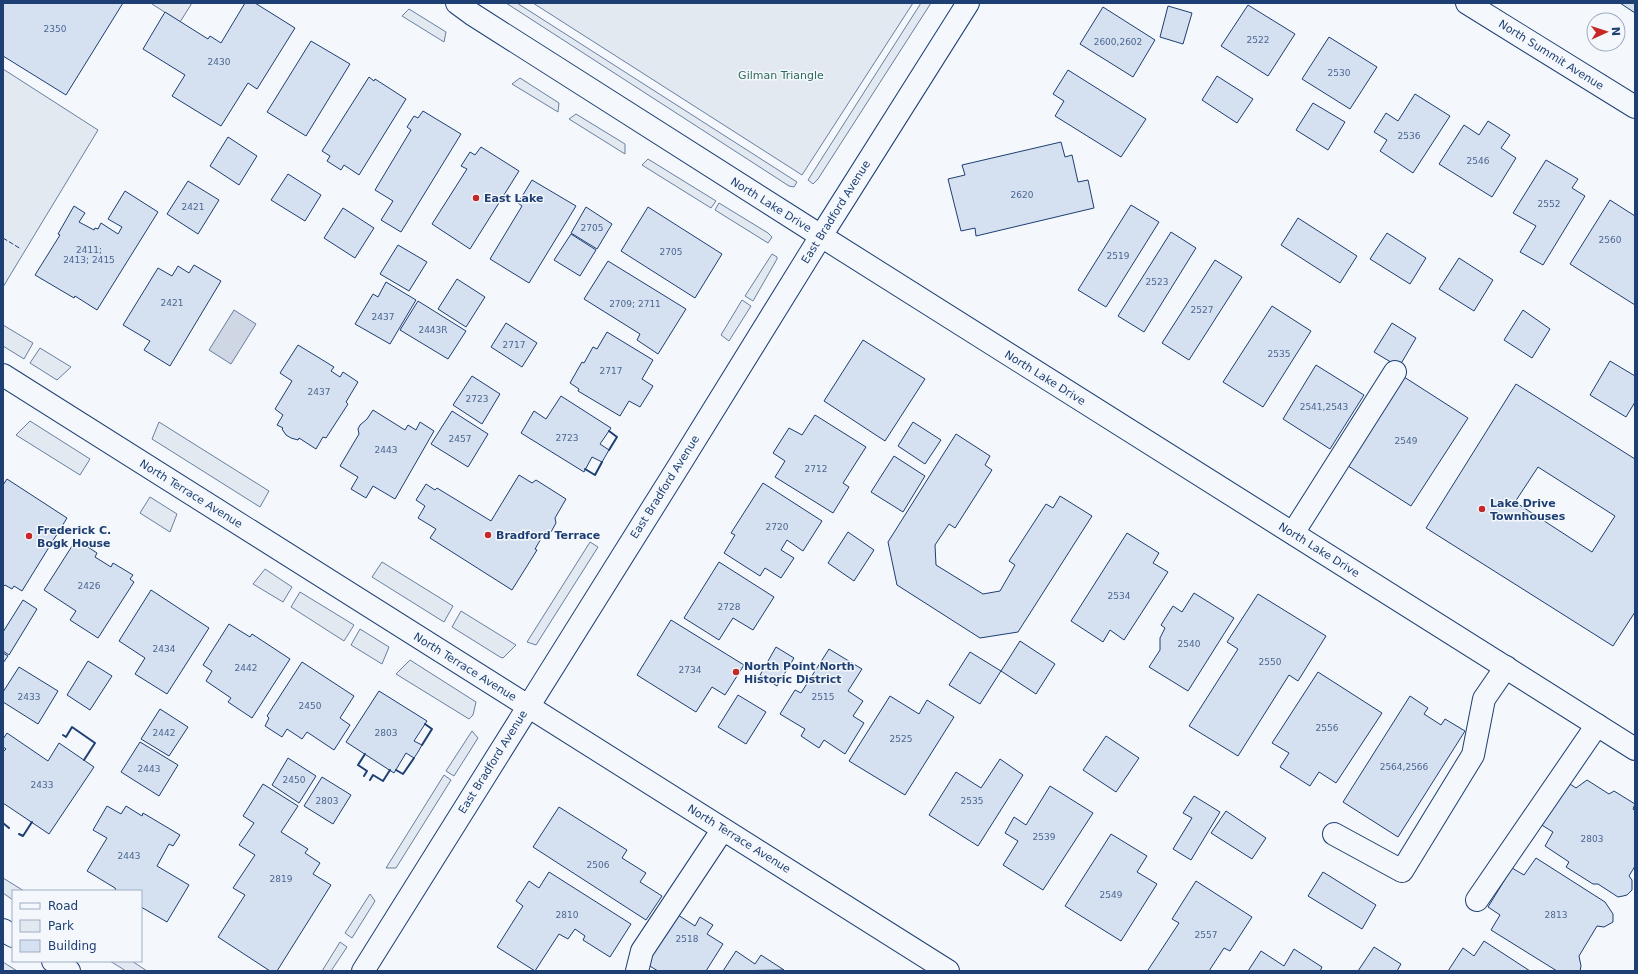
<svg xmlns="http://www.w3.org/2000/svg" width="1638" height="974" font-family="'DejaVu Sans',sans-serif">
	<rect width="100%" height="100%" fill="#f4f7fb"/>
	<path fill="#e3e9f0" stroke="#687fa3" d="M506 3H517L797 182 794 187 789 186Z
		M533 3H913L802 175Z
		M921 3H931L818 179 813 184 808 180Z
		M409 9 446 32 444 42 402 16Z
		M3 69 98 130 3 287Z
		M520 78 559 103 558 112 512 84Z
		M576 114 625 144V154L569 119Z
		M648 159 716 201 711 208 642 165Z
		M719 203 768 233 772 237 768 243 715 210Z
		M772 254 777 257V259L753 301 745 296Z
		M742 300 751 306 729 341 721 335Z
		M3 325 33 343 24 359 3 346Z
		M40 348 71 367 57 380 30 363Z
		M30 421 90 459 80 475 16 435Z
		M159 422 269 491 260 507 152 439Z
		M150 497 177 514 170 532 140 513Z
		M590 542 598 547 536 645 527 642Z
		M382 562 453 606 444 622 372 577Z
		M265 569 292 587 283 602 253 584Z
		M300 592 354 625 344 641 291 607Z
		M461 611 516 645 503 658 500 657 452 627Z
		M360 629 389 647 382 664 351 645Z
		M410 660 476 702 473 715 469 719 396 674Z
		M472 731 478 738 454 776 446 771Z
		M444 775 451 780 396 868H386Z
		M3 878 24 891H13V900L3 893Z
		M370 894 375 901 352 938 345 933Z
		M340 942 347 947 331 971H322Z
		M110 961H132L147 971H126Z
		M3 962 17 971H3Z"/>
	<path fill="#e3e8f0" stroke="#687fa3" d="M153 3H192L180 22 152 4Z"/>
	<path fill="#cfd7e4" stroke="#687fa3" d="M234 310 256 324 231 364 209 350Z"/>
	<path fill="#d5e0f0" stroke="#1d3f73" fill-rule="evenodd" d="M3 3H123L66 95 3 56Z
		M245 3H255L295 28 257 89 248 83 221 126 172 96 185 75 143 49 165 12 208 39 210 36 221 43Z
		M1620 3H1635V13Z
		M1248 5 1295 34 1268 76 1221 46Z
		M1168 6 1192 13 1183 44 1160 37Z
		M1103 7 1155 40 1133 77 1080 44Z
		M1329 37 1377 67 1350 109 1302 79Z
		M311 41 350 64 306 136 267 112Z
		M1068 70 1146 119 1121 157 1055 116 1064 101 1053 94Z
		M1217 76 1253 99 1237 123 1202 100Z
		M369 77 374 81 375 79 406 99 359 175 344 165 341 170 327 161 330 156 322 151Z
		M1415 94 1450 116 1413 173 1380 151 1387 140 1374 132 1386 113 1398 121Z
		M1313 103 1345 122 1328 150 1296 130Z
		M423 111 461 134 401 232 381 220 393 201 375 190 411 130 407 127 414 116 418 118Z
		M1488 121 1510 135 1501 148 1516 158 1492 197 1439 164 1464 125 1479 135Z
		M228 137 257 156 239 185 210 166Z
		M1061 142 1065 157 1072 155 1078 182 1088 180 1094 208 976 236 975 228 961 231 948 179 965 175 962 165Z
		M481 147 519 171 470 249 432 224 467 169 461 166 470 152 475 155Z
		M1546 160 1578 179 1572 188 1585 196 1543 265 1520 252 1536 226 1513 213Z
		M288 174 321 195 305 221 271 200Z
		M532 180 576 206 529 283 490 259 522 206 518 203Z
		M188 181 219 200 198 234 167 214Z
		M125 191 158 212 97 310 75 296 74 298 35 275 60 235 58 234 74 206 85 213 79 222 94 230 95 228 98 229 101 223 118 234 122 227 108 219Z
		M1610 200 1635 216V305L1570 264Z
		M1131 205 1159 222 1106 307 1078 290Z
		M586 207 612 224 597 249 571 233Z
		M648 207 722 254 695 298 621 251Z
		M343 208 374 228 355 258 324 238Z
		M1298 218 1357 256 1340 283 1281 245Z
		M1171 232 1196 248 1144 332 1118 316Z
		M1387 233 1426 258 1410 284 1370 259Z
		M571 234 596 250 580 276 554 260Z
		M398 245 427 262 409 291 380 274Z
		M1459 258 1493 280 1474 311 1439 289Z
		M1215 260 1242 277 1189 360 1162 343Z
		M608 261 686 309 658 354 637 340 640 334 584 299Z
		M194 265 221 281 170 366 144 350 150 341 123 325 158 268 172 276 178 266 189 273Z
		M457 279 485 297 466 327 438 309Z
		M386 282 416 300 390 344 355 324 373 294 378 297Z
		M418 301 466 331 448 359 400 330Z
		M1272 306 1311 331 1263 407 1223 382Z
		M1523 310 1550 329 1532 358 1504 340Z
		M506 323 537 343 522 367 491 347Z
		M1392 323 1416 338 1399 367 1374 352Z
		M607 332 653 360 642 379 653 386 640 407 629 401 620 416 578 391 579 389 570 383 582 362 584 363 593 347 597 349Z
		M863 340 925 379 885 441 824 401Z
		M298 345 334 367 331 371 340 377 343 372 358 382 346 402 348 404 326 438 323 437 316 449 299 438 298 440 291 438 286 435 282 429 283 428 277 425 283 415 275 409 292 381 280 373Z
		M1610 361 1635 376V402L1626 417 1590 395Z
		M1316 365 1364 395 1330 449 1283 419Z
		M1401 375 1468 418 1411 506 1345 464Z
		M472 376 500 394 482 424 453 405Z
		M1516 384 1635 459V612L1613 646 1426 528ZM1538 467 1615 516 1592 552 1515 502Z
		M561 396 611 428 600 444 609 450 602 462 592 457 584 472 521 433 534 411 546 419Z
		M373 410 405 430 408 425 416 430 420 422 434 431 395 499 373 486 366 498 351 489 358 477 340 466 359 434 358 429 360 425 367 419Z
		M452 411 488 434 468 467 431 444Z
		M815 415 866 447 843 483 849 487 833 513 775 477 785 461 773 453 789 428 802 435Z
		M913 422 941 440 925 464 898 446Z
		M956 434 990 456 985 465 992 470 955 528 949 524 935 545 936 565 983 594 1000 591 1015 565 1009 561 1046 504 1053 508 1060 496 1092 516 1018 632 980 638 897 585 888 542Z
		M894 456 925 476 903 512 871 492Z
		M519 475 532 483 536 480 566 499 555 518 556 523 551 532H545L535 549 537 550 512 590 430 538 436 529 418 518 425 506 416 500 426 484 435 490 437 488 491 521Z
		M7 479 67 518 22 591 14 586 12 589 5 585 3 587V485Z
		M763 483 822 521 803 551 787 540 781 550 794 558 781 578 765 568 760 576 724 553 735 535 731 533Z
		M848 532 874 550 854 581 828 563Z
		M1127 533 1159 553 1153 563 1168 572 1124 640 1110 630 1103 642 1071 621Z
		M79 541 97 553 95 557 111 567 113 563 133 575 130 579 134 582 98 638 70 620 76 611 44 590 74 543 76 545Z
		M719 562 774 597 753 630 733 618 719 640 684 618Z
		M151 590 209 628 167 694 135 674 145 658 119 641Z
		M1194 593 1234 618 1188 691 1149 667 1160 650V638L1165 628 1161 625 1173 606 1182 612Z
		M1258 594 1326 636 1298 681 1289 675 1238 756 1189 726 1238 649 1227 642Z
		M23 600 37 609 9 655 3 651V632Z
		M671 620 744 665 725 695 712 687 696 712 637 675Z
		M229 624 250 637 252 634 290 659 252 718 228 702 231 698 206 681 212 671 203 665Z
		M1020 641 1055 664 1036 694 1001 671Z
		M776 647 794 658 777 686 760 675Z
		M829 649 862 669 848 691 863 701 853 716 864 723 845 754 824 740 819 748 801 736 805 729 780 714 795 690 801 693Z
		M970 652 1001 671 980 704 949 685Z
		M3 653 8 656 3 663Z
		M88 661 112 676 90 710 67 695Z
		M302 662 354 696 340 718 350 725 334 750 307 732 302 739 287 729 282 737 265 726 269 718 267 716Z
		M19 667 58 691 38 724 3 702V692Z
		M1318 672 1382 713 1336 783 1319 772 1310 786 1280 767 1289 753 1272 743Z
		M379 691 427 721 414 741 422 745 418 752 414 758 406 753 394 773 346 742Z
		M738 695 766 712 746 744 718 727Z
		M890 696 919 714 927 700 954 717 905 795 849 761Z
		M1410 696 1428 708 1424 714 1441 725 1445 719 1465 731 1398 837 1343 802Z
		M160 709 188 727 169 756 141 739Z
		M7 733 48 761 59 743 94 767 49 834 3 803V752L6 749 3 747V739Z
		M1106 736 1139 758 1116 792 1083 770Z
		M140 742 178 765 159 796 121 772Z
		M288 758 316 776 299 803 272 785Z
		M1000 759 1023 775 978 846 929 815 956 772 981 788Z
		M322 777 351 795 333 824 304 806Z
		M1587 780 1609 794 1614 791 1635 804 1633 809 1635 811V866L1629 876 1632 880V890L1627 895 1623 896 1618 897 1598 884H1593L1566 867 1569 862 1545 846 1553 832 1540 824 1567 782 1576 788Z
		M263 784 298 806 281 832 308 849 305 853 320 863 313 874 331 885 277 971H270L218 937 245 895 233 888 255 855 239 845 254 823 243 816Z
		M1050 786 1093 813 1043 890 1003 865 1018 841 1005 833 1014 817 1026 825Z
		M1194 796 1220 812 1191 860 1173 849 1192 818 1183 813Z
		M107 806 121 814 126 806 142 816 143 813 180 835 173 846 169 844 157 866 189 885 167 922 141 907V891H116L115 888 87 871 107 838 93 830Z
		M559 807 627 850 622 858 646 873 640 882 662 896 646 920 533 847Z
		M1226 811 1266 838 1252 859 1211 833Z
		M1111 834 1147 856 1137 872 1157 884 1121 941 1065 906Z
		M1536 858 1605 902 1613 914V922L1604 927 1597 926 1579 956 1581 966 1580 971H1557L1491 930 1500 915 1488 907 1512 868 1524 875Z
		M549 872 631 924 610 957 583 940 585 936 575 929 568 939 559 934 535 971 497 947 523 906 516 901 529 881 539 888Z
		M1323 872 1376 905 1362 929 1308 896Z
		M1196 881 1252 917 1230 951 1224 948 1209 971H1150L1148 970 1179 923 1172 919Z
		M675 913 695 926 700 917 713 925 707 934 723 944 706 971H658L643 962Z
		M1484 941 1530 971H1448L1463 948 1474 956Z
		M1374 947 1401 964 1397 971H1358Z
		M1294 949 1322 967 1320 971H1248L1261 951 1284 966Z
		M736 951 755 964 761 955 784 970 723 971Z"/>
	<g fill="none" stroke-linecap="round" stroke-linejoin="round">
		<defs>
			<path id="minor" d="M1467 3 1635 107
				M3 375 948 971
				M1293 533 1395 372
				M1334 834 1402 871 1473 755 1484 699 1506 667
				M1477 900 1597 725
				M3 930 13 936
				M53 961 69 971
				M363 971 680 464 821 236 472 14 457 3
				M637 971 642 951 723 829"/>
			<path id="major" d="M968 3 821 236 1635 749"/>
		</defs>
		<use href="#minor" stroke="#1d3f73" stroke-width="24"/>
		<use href="#major" stroke="#1d3f73" stroke-width="24"/>
		<use href="#minor" stroke="#f4f7fb" stroke-width="22"/>
		<use href="#major" stroke="#f4f7fb" stroke-width="22"/>
		<path stroke="#1d3f73" stroke-width="1" stroke-dasharray="5 2" stroke-linecap="butt" d="M3 238 21 249"/>
		<path stroke="#1d3f73" stroke-width="2" d="M609 431 617 437 609 450
			M585 469 595 475 602 462
			M63 735 66 737 72 727 95 743 84 760
			M422 745 432 729 425 724
			M396 770 403 774 414 758
			M364 776 367 771 358 765 365 754
			M370 780 373 775 383 781 390 770
			M3 823 9 828
			M19 834 23 836 32 822"/>
	</g>
	<g fill="#c62828" stroke="#f4f7fb" stroke-width="1.5">
		<circle cx="476" cy="198" r="4"/>
		<circle cx="1482" cy="509" r="4"/>
		<circle cx="488" cy="535" r="4"/>
		<circle cx="29" cy="536" r="4"/>
		<circle cx="736" cy="672" r="4"/>
	</g>
	<g text-anchor="middle" dominant-baseline="central" stroke-width="3" stroke-linejoin="round" paint-order="stroke">
		<g font-size="9" fill="#4b6792">
			<text x="55" y="29">2350</text>
			<text x="1258" y="40">2522</text>
			<text x="1118" y="42">2600,2602</text>
			<text x="219" y="62">2430</text>
			<text x="1339" y="73">2530</text>
			<text x="1409" y="136">2536</text>
			<text x="1478" y="161">2546</text>
			<text x="1022" y="195">2620</text>
			<text x="1549" y="204">2552</text>
			<text x="193" y="207">2421</text>
			<text x="592" y="228">2705</text>
			<text x="1610" y="240">2560</text>
			<text x="89" y="250">2411;<tspan x="89" dy="10">2413; 2415</tspan></text>
			<text x="671" y="252">2705</text>
			<text x="1118" y="256">2519</text>
			<text x="1157" y="282">2523</text>
			<text x="172" y="303">2421</text>
			<text x="635" y="304">2709; 2711</text>
			<text x="1202" y="310">2527</text>
			<text x="383" y="317">2437</text>
			<text x="433" y="330">2443R</text>
			<text x="514" y="345">2717</text>
			<text x="1279" y="354">2535</text>
			<text x="611" y="371">2717</text>
			<text x="319" y="392">2437</text>
			<text x="477" y="399">2723</text>
			<text x="1324" y="407">2541,2543</text>
			<text x="567" y="438">2723</text>
			<text x="460" y="439">2457</text>
			<text x="1406" y="441">2549</text>
			<text x="386" y="450">2443</text>
			<text x="816" y="469">2712</text>
			<text x="777" y="527">2720</text>
			<text x="89" y="586">2426</text>
			<text x="1119" y="596">2534</text>
			<text x="729" y="607">2728</text>
			<text x="1189" y="644">2540</text>
			<text x="164" y="649">2434</text>
			<text x="1270" y="662">2550</text>
			<text x="246" y="668">2442</text>
			<text x="690" y="670">2734</text>
			<text x="29" y="697">2433</text>
			<text x="823" y="697">2515</text>
			<text x="310" y="706">2450</text>
			<text x="1327" y="728">2556</text>
			<text x="164" y="733">2442</text>
			<text x="386" y="733">2803</text>
			<text x="901" y="739">2525</text>
			<text x="1404" y="767">2564,2566</text>
			<text x="149" y="769">2443</text>
			<text x="294" y="780">2450</text>
			<text x="42" y="785">2433</text>
			<text x="327" y="801">2803</text>
			<text x="972" y="801">2535</text>
			<text x="1044" y="837">2539</text>
			<text x="1592" y="839">2803</text>
			<text x="129" y="856">2443</text>
			<text x="598" y="865">2506</text>
			<text x="281" y="879">2819</text>
			<text x="1111" y="895">2549</text>
			<text x="567" y="915">2810</text>
			<text x="1556" y="915">2813</text>
			<text x="1206" y="935">2557</text>
			<text x="687" y="939">2518</text>
		</g>
		<g font-size="11" fill="#1d3f73" stroke="#f4f7fb">
			<text transform="translate(1551 55) rotate(32)">North Summit Avenue</text>
			<text transform="translate(771 205) rotate(32)">North Lake Drive</text>
			<text transform="translate(836 212) rotate(-58)">East Bradford Avenue</text>
			<text transform="translate(1045 378) rotate(32)">North Lake Drive</text>
			<text transform="translate(665 487) rotate(-58)">East Bradford Avenue</text>
			<text transform="translate(191 494) rotate(32)">North Terrace Avenue</text>
			<text transform="translate(1319 550) rotate(32)">North Lake Drive</text>
			<text transform="translate(465 667) rotate(32)">North Terrace Avenue</text>
			<text transform="translate(493 762) rotate(-58)">East Bradford Avenue</text>
			<text transform="translate(739 839) rotate(32)">North Terrace Avenue</text>
		</g>
		<g font-size="11" fill="#2c6c60" stroke="#f4f7fb">
			<text x="781" y="75">Gilman Triangle</text>
		</g>
		<g font-size="11" font-weight="bold" fill="#1d3f73" stroke="#f4f7fb" text-anchor="start">
			<text x="484" y="198">East Lake</text>
			<text x="1490" y="503">Lake Drive<tspan x="1490" dy="13">Townhouses</tspan></text>
			<text x="37" y="530">Frederick C.<tspan x="37" dy="13">Bogk House</tspan></text>
			<text x="496" y="535">Bradford Terrace</text>
			<text x="744" y="666">North Point North<tspan x="744" dy="13">Historic District</tspan></text>
		</g>
	</g>
	<rect width="1638" height="974" fill="none" stroke="#1d3f73" stroke-width="8"/>
	<rect x="12" y="890" width="130" height="72" fill="#f4f7fb" stroke="#9eadc5"/>
	<rect x="20" y="903" width="20" height="6" fill="#f4f7fb" stroke="#9eadc5"/>
	<text x="48" y="910" font-size="12" fill="#1d3f73">Road</text>
	<rect x="20" y="920" width="20" height="12" fill="#e3e9f0" stroke="#9eadc5"/>
	<text x="48" y="930" font-size="12" fill="#1d3f73">Park</text>
	<rect x="20" y="940" width="20" height="12" fill="#d5e0f0" stroke="#9eadc5"/>
	<text x="48" y="950" font-size="12" fill="#1d3f73">Building</text>
	<g transform="translate(1606 32) rotate(87)"><circle r="19" fill="#f4f7fb" stroke="#9eadc5"/>
	<path d="M0-3L7 15L0 10L-7 15Z" fill="#c62828"/>
	<text y="-6" font-size="11" font-weight="bold" text-anchor="middle" fill="#1d3f73">N</text>
	</g>
</svg>
